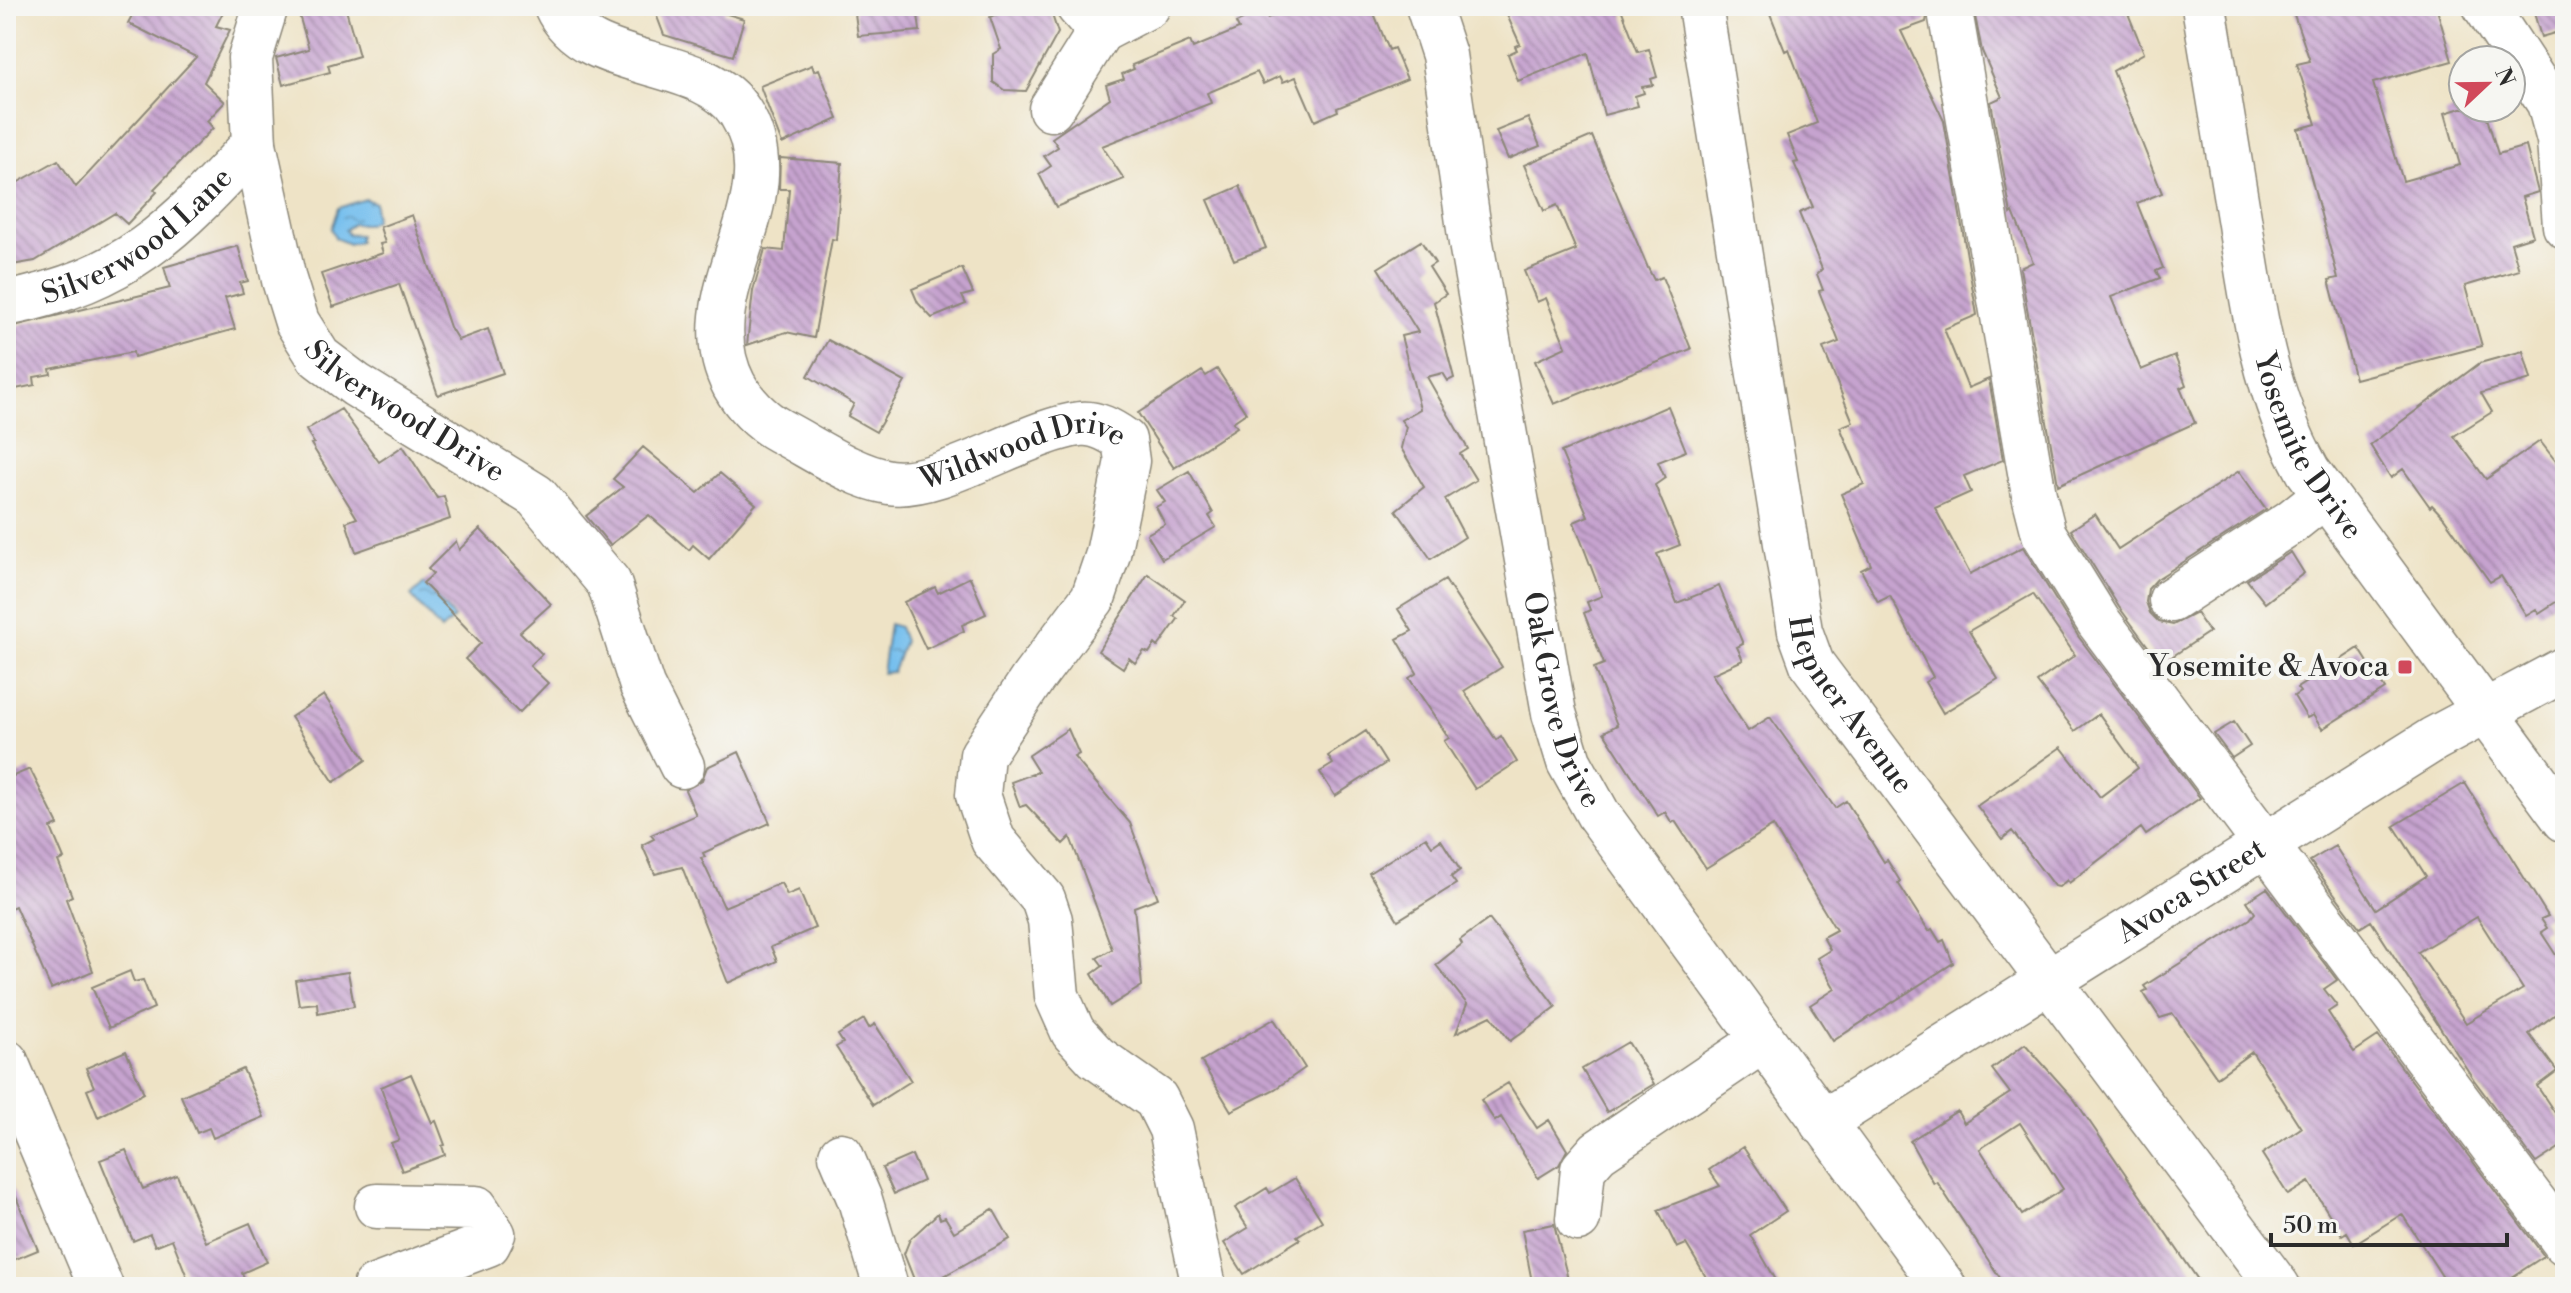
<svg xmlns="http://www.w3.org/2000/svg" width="2571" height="1293" font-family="'Libre Bodoni',serif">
	<defs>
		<pattern id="water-ripples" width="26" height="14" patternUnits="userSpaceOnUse" patternTransform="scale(2)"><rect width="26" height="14" fill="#76bfee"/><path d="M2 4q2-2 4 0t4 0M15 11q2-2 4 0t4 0" fill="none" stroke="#619bc1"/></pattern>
		<pattern id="building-back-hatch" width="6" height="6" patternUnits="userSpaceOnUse" patternTransform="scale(2)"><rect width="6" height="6" fill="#c6a3cf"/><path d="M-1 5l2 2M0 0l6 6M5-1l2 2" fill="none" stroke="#a185a8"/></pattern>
	</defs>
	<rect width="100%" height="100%" fill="#f6f6f2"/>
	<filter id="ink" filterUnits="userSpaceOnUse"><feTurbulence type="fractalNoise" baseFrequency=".0125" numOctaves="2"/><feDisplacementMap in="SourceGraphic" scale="16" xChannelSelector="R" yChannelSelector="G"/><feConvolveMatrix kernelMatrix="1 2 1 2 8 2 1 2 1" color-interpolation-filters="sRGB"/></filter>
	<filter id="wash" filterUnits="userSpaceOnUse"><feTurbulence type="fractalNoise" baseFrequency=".006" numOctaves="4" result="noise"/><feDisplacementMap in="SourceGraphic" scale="32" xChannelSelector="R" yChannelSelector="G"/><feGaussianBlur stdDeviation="1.8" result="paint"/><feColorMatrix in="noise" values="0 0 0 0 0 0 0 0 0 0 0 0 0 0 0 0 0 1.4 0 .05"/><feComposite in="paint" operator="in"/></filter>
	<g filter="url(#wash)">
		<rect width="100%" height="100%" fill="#eee3c6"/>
		<path fill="url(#water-ripples)" stroke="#50758c" stroke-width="2" d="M365 199 375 203V220L367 224H352L345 230 348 234 359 235V242L349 244 335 238 331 229 338 208Z
			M424 584 454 618 441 630 411 596Z
			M889 624 899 627 904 641 893 672 882 673Z"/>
		<g id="blocks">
			<path fill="url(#building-back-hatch)" fill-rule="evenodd" d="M137 6H226L216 26 230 30 204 82 225 102 207 121 213 128 154 189 157 192 127 224 115 213 35 261 6 266V189L58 160 76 187 196 57 128 23Z
				M331 6H345L359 56 328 65 330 72 283 85 276 58 309 49 299 15Z
				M653 6H727L724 13 744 19 733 56 664 35Z
				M854 6H917L920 31 858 36Z
				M1020 6H1049L1058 33 1026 91 1004 90 993 82V54L1001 49 990 17Z
				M1303 6H1371L1389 50 1394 48 1407 79 1337 108 1338 111 1315 121 1296 77 1283 82 1280 76 1263 84 1257 72 1207 93 1211 103 1102 146 1124 179 1056 207 1039 174 1051 166 1044 156 1058 147 1052 138 1110 98 1106 85 1124 79 1122 74 1134 69 1132 65 1190 41 1193 48 1239 29 1236 23 1264 10 1267 18Z
				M1503 6H1620L1638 52 1649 49 1657 77 1651 79 1653 85 1642 87 1644 93 1635 96 1638 106 1604 115 1588 53 1518 81 1508 54 1517 50 1515 46 1520 44Z
				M1767 6H1929L1926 22 1901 31 1944 121 1977 315 1944 329 1968 388 1989 379 2003 460 1964 476 1971 492 1935 508 1970 574 2023 547 2078 636 2200 798 2146 835 2141 828 2069 883 2067 880 2059 887 2054 886 2012 831 2002 839 1977 806 2061 747 2100 797 2138 768 2099 714 2075 731 2037 682 2075 655 2033 594 1969 631 1998 679 1943 713 1925 682 1933 677 1890 596 1878 602 1861 570 1871 565 1841 494 1864 484 1840 427 1853 422 1823 348 1839 342 1819 291 1823 290 1817 274 1822 269 1799 213 1813 207 1794 163 1798 162 1787 135 1817 123 1789 49 1785 51Z
				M1973 6H2125L2144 53 2113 71 2162 193 2137 203 2163 268 2156 271 2160 278 2111 297 2141 370 2175 356 2186 385 2180 388 2195 423 2058 485 2020 268 2033 262 2013 212 2011 214 1991 102 2002 97 1982 51Z
				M2291 6H2436L2452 61 2373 83 2403 181 2460 165 2445 113 2461 108H2484L2498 154 2526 146 2538 192 2522 197 2533 236 2511 243 2519 270 2465 286 2482 346 2355 379 2329 280 2338 278 2298 129 2316 124 2297 64 2310 61Z
				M2532 6H2565V30L2541 37Z
				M812 65 814 71 819 69 838 119 782 144 760 86Z
				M1528 118 1540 146 1508 159 1496 131Z
				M1592 136 1648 268 1654 280 1662 277 1691 349 1554 404 1535 361 1566 347 1546 298 1537 302 1524 271 1576 250 1557 205 1544 211 1524 165Z
				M780 158 842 163 836 240 832 239 814 338 786 332 747 345 753 291 765 249 784 251 789 189H779Z
				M1240 186 1266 248 1234 260 1208 200Z
				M412 215 450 327 458 340 488 329 503 373 438 395 399 284 333 307 321 274 383 253 380 244 385 243 380 227Z
				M1421 241 1435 263 1429 267 1446 294 1434 302 1454 378 1448 381 1443 373 1427 377 1468 449 1460 454 1476 480 1445 499 1465 537 1431 559 1396 510 1424 487 1401 448 1406 427 1401 420 1420 409 1401 336 1418 332 1378 268Z
				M238 246 248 281 240 283 243 293 225 298 235 329 134 357 133 352 50 369 51 374 34 377 35 385 6 391V328L170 288 164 267Z
				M962 268 973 293 962 296 966 304 932 318 918 303 912 289Z
				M828 340 905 382 876 432 848 416 854 404 808 376Z
				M2523 351 2531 379 2481 393 2492 412 2454 436 2486 479 2540 441 2565 473V596L2539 613 2536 609 2526 615 2501 576 2490 582 2444 518 2432 505 2430 507 2403 469 2391 478 2370 445 2480 363Z
				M1217 369 1246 413 1233 422 1237 427 1174 468 1138 413 1202 371 1206 376Z
				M1668 406 1686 451 1658 462 1665 478 1655 485 1680 545 1657 554 1677 603 1719 586 1743 644 1737 647 1743 660 1712 674 1748 731 1770 717 1835 808 1846 801 1884 862 1887 860 1900 881 1898 883 1929 931 1932 929 1940 942 1944 940 1953 963 1833 1041 1810 1005 1835 989 1817 958 1830 950 1823 937 1836 930 1773 826 1706 868 1675 821 1672 823 1665 812 1658 816 1604 732 1617 725 1594 668 1604 664 1584 613 1590 610 1587 602 1602 596 1574 522 1588 516 1561 452Z
				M341 409 379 462 403 446 437 498 444 496 450 519 356 552 346 522 357 518 311 444 314 443 306 430Z
				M643 447 698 493 720 473 756 504 709 559 693 545 689 550 649 515 610 545 586 516 623 487 613 479Z
				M1189 471 1213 513 1209 516 1216 527 1162 559 1147 534 1165 524 1156 507 1165 502 1157 490Z
				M2239 471 2266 509 2157 579 2148 589 2146 602 2150 613 2159 622 2173 625 2196 613 2209 632 2161 664 2119 607 2071 530 2095 514 2118 549Z
				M480 529 551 604 520 632 542 654 530 666 548 683 519 713 465 659 481 643 423 583 433 574 428 569 456 541 459 550Z
				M2291 552 2304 573 2265 603 2247 580Z
				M1148 574 1185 600 1174 616 1178 619 1158 647 1155 644 1149 653 1144 651 1135 663 1129 658 1123 668 1098 651Z
				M970 577 986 614 962 625 964 631 926 649 904 602 935 587 938 593Z
				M1445 580 1502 667 1464 691 1496 740 1501 736 1517 762 1475 789 1444 741 1449 738 1409 678 1417 673 1397 639 1412 631 1398 609Z
				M2359 648 2385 689 2322 729 2313 715 2307 718 2294 696 2300 692 2297 688Z
				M324 695 366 760 334 782 291 717Z
				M2234 722 2250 746 2232 758 2214 734Z
				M1068 729 1079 754 1074 757 1130 823 1158 898 1134 907 1142 986 1110 1006 1092 974 1103 966 1097 958 1112 949 1070 837 1063 844 1026 805 1020 807 1011 782 1038 772 1028 756Z
				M1366 731 1386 763 1335 796 1320 772 1333 764 1328 756Z
				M739 752 770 823 703 853 705 857 701 858 724 907 781 883 787 895 799 890 815 928 771 947 777 961 728 983 682 867 655 874 642 845 654 839 651 835 696 815 685 790 702 780 707 767Z
				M30 769 58 825 51 828 64 859 58 861 72 896 66 899 93 971 51 989 15 906 6 910V779Z
				M2465 783 2548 916 2541 919 2547 928 2541 932 2565 969V1007L2529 1034 2557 1071 2537 1086 2565 1128V1144L2536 1163 2474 1080 2371 921 2360 928 2310 861 2335 846 2376 909 2426 876 2394 826ZM2477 917 2523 989 2466 1023 2418 952Z
				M1426 837 1432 846 1441 840 1460 870 1451 877 1456 884 1398 920 1369 873Z
				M2267 888 2337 980 2324 989 2337 1006 2328 1012 2354 1052 2378 1036 2544 1256 2497 1287H2449L2402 1214 2354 1244 2347 1232 2342 1235 2309 1182 2288 1195 2262 1154 2301 1128 2252 1052 2217 1077 2173 1014 2160 1018 2143 992 2147 990 2144 986 2250 919 2255 913 2247 901Z
				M1489 919 1556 1007 1510 1041 1491 1016 1456 1033 1467 1004 1436 965 1462 944 1460 940Z
				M130 971 134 982 143 980 154 1008 109 1028 92 987Z
				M348 972 354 1006 318 1013 317 1003 299 1005 295 980Z
				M864 1019 869 1028 875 1024 911 1081 873 1105 836 1047 843 1043 838 1035Z
				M1274 1019 1305 1068 1275 1089 1231 1111 1201 1061Z
				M1628 1042 1654 1084 1607 1112 1582 1069Z
				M2025 1044 2074 1099 2203 1287H2006L1937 1182 1934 1184 1910 1141 1957 1111 1964 1123 2010 1093 1992 1069ZM2020 1123 2063 1189 2022 1215 1980 1149Z
				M126 1051 144 1093 98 1117 87 1090 94 1087 86 1068Z
				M243 1069 264 1117 213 1138 209 1128 197 1133 181 1096Z
				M411 1074 432 1123 436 1121 445 1145 442 1146 445 1155 402 1171 391 1143 399 1140 381 1087Z
				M1508 1083 1537 1128 1549 1120 1567 1150 1559 1165 1538 1178 1501 1117 1495 1121 1481 1100Z
				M1743 1147 1786 1211 1750 1235 1780 1287H1712L1686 1244 1677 1248 1658 1210 1720 1186 1709 1170Z
				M126 1150 143 1189 177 1175 206 1242 250 1223 267 1262 242 1273 248 1287H191L172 1239 155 1246 150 1234 133 1241 100 1160Z
				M912 1155 923 1181 894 1194 882 1168Z
				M6 1173 38 1250 6 1263Z
				M1295 1178 1322 1221 1297 1236 1300 1239 1244 1274 1224 1243 1248 1228 1235 1208 1267 1188 1270 1193Z
				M993 1209 1010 1239 942 1277 948 1287H917L904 1254 910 1239 938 1213 940 1219 945 1217 954 1232Z
				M1554 1224 1570 1287H1533L1522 1230Z"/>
		</g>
	</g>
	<g filter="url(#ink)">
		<use href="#blocks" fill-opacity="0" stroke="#8c8778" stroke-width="2"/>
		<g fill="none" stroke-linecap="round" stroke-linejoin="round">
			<defs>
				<g id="minor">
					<path id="s1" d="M266 6 250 58 254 144 284 280 297 322 319 357 356 385 536 496 609 583 642 686 682 766"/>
					<path id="s2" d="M556 6C585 73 703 53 740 112 796 200 685 292 734 385 744 403 761 421 780 431 813 448 852 476 889 482 939 490 1027 430 1080 424 1096 422 1111 431 1124 440L1127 461 1108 554 1093 598 1033 678 982 755 978 795 993 840 1043 899 1050 920 1057 996 1073 1032 1096 1057 1156 1099 1171 1129 1204 1287"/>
					<path d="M1078 6 1100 31 1148 6"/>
					<path id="s3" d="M1428 6 1444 55 1471 243 1554 713 1569 762 1598 814 1944 1287"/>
					<path id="s4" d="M1700 6 1800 631 1812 664 2278 1287"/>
					<path id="s5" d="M2204 6C2216 79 2228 151 2240 224 2253 310 2265 394 2308 471L2565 820"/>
					<path d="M2485 6 2549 103 2559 140 2565 226"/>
					<path d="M1951 17 2034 495 2044 534 2098 621 2565 1243"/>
					<path d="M1051 109 1100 31"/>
					<path id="s6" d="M6 304C128 279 172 232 254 144"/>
					<path d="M2171 600 2291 522 2325 495"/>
					<path d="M6 1062 101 1287"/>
					<path id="s7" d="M1822 1123 2434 739 2565 669"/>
					<path d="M841 1155 860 1200 886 1287"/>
					<path d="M1578 1219 1583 1169 1598 1152 1762 1041"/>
					<path d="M375 1287 488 1244 493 1234 476 1208 377 1206"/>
				</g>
			</defs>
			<use href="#minor" stroke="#8c8778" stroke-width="47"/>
			<use href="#minor" stroke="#fff" stroke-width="44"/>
		</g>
	</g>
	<rect fill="#d1495b" stroke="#f6f6f2" stroke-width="3" x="2397" y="659" width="16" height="16" rx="4"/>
	<g text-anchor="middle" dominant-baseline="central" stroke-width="8" stroke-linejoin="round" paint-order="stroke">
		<g font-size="30" fill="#2b2b2b" stroke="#f6f6f2">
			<text stroke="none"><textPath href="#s6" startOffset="150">Silverwood Lane</textPath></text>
			<text stroke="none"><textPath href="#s1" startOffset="466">Silverwood Drive</textPath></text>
			<text stroke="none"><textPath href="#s5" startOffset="456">Yosemite Drive</textPath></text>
			<text stroke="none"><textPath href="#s2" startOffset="828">Wildwood Drive</textPath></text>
			<text stroke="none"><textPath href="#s3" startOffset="708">Oak Grove Drive</textPath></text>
			<text stroke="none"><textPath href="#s4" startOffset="722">Hepner Avenue</textPath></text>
			<text stroke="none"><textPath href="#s7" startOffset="436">Avoca Street</textPath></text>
		</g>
		<g font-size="30" fill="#2b2b2b" stroke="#f6f6f2" text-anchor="end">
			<text x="2389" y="667">Yosemite &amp; Avoca</text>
		</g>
	</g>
	<rect width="2571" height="1293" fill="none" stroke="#f6f6f2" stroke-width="32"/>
	<g transform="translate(2487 84) rotate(68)"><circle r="38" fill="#f6f6f2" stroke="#a5a5a2" stroke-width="2"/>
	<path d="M0-6L14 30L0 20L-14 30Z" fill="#d1495b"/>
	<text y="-12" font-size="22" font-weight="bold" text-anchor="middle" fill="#2b2b2b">N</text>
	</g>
	<path d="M2271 1233v12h236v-12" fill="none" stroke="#2b2b2b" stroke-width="4"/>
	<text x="2283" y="1233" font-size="24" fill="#2b2b2b" stroke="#f6f6f2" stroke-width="6" paint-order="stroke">50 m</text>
</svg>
